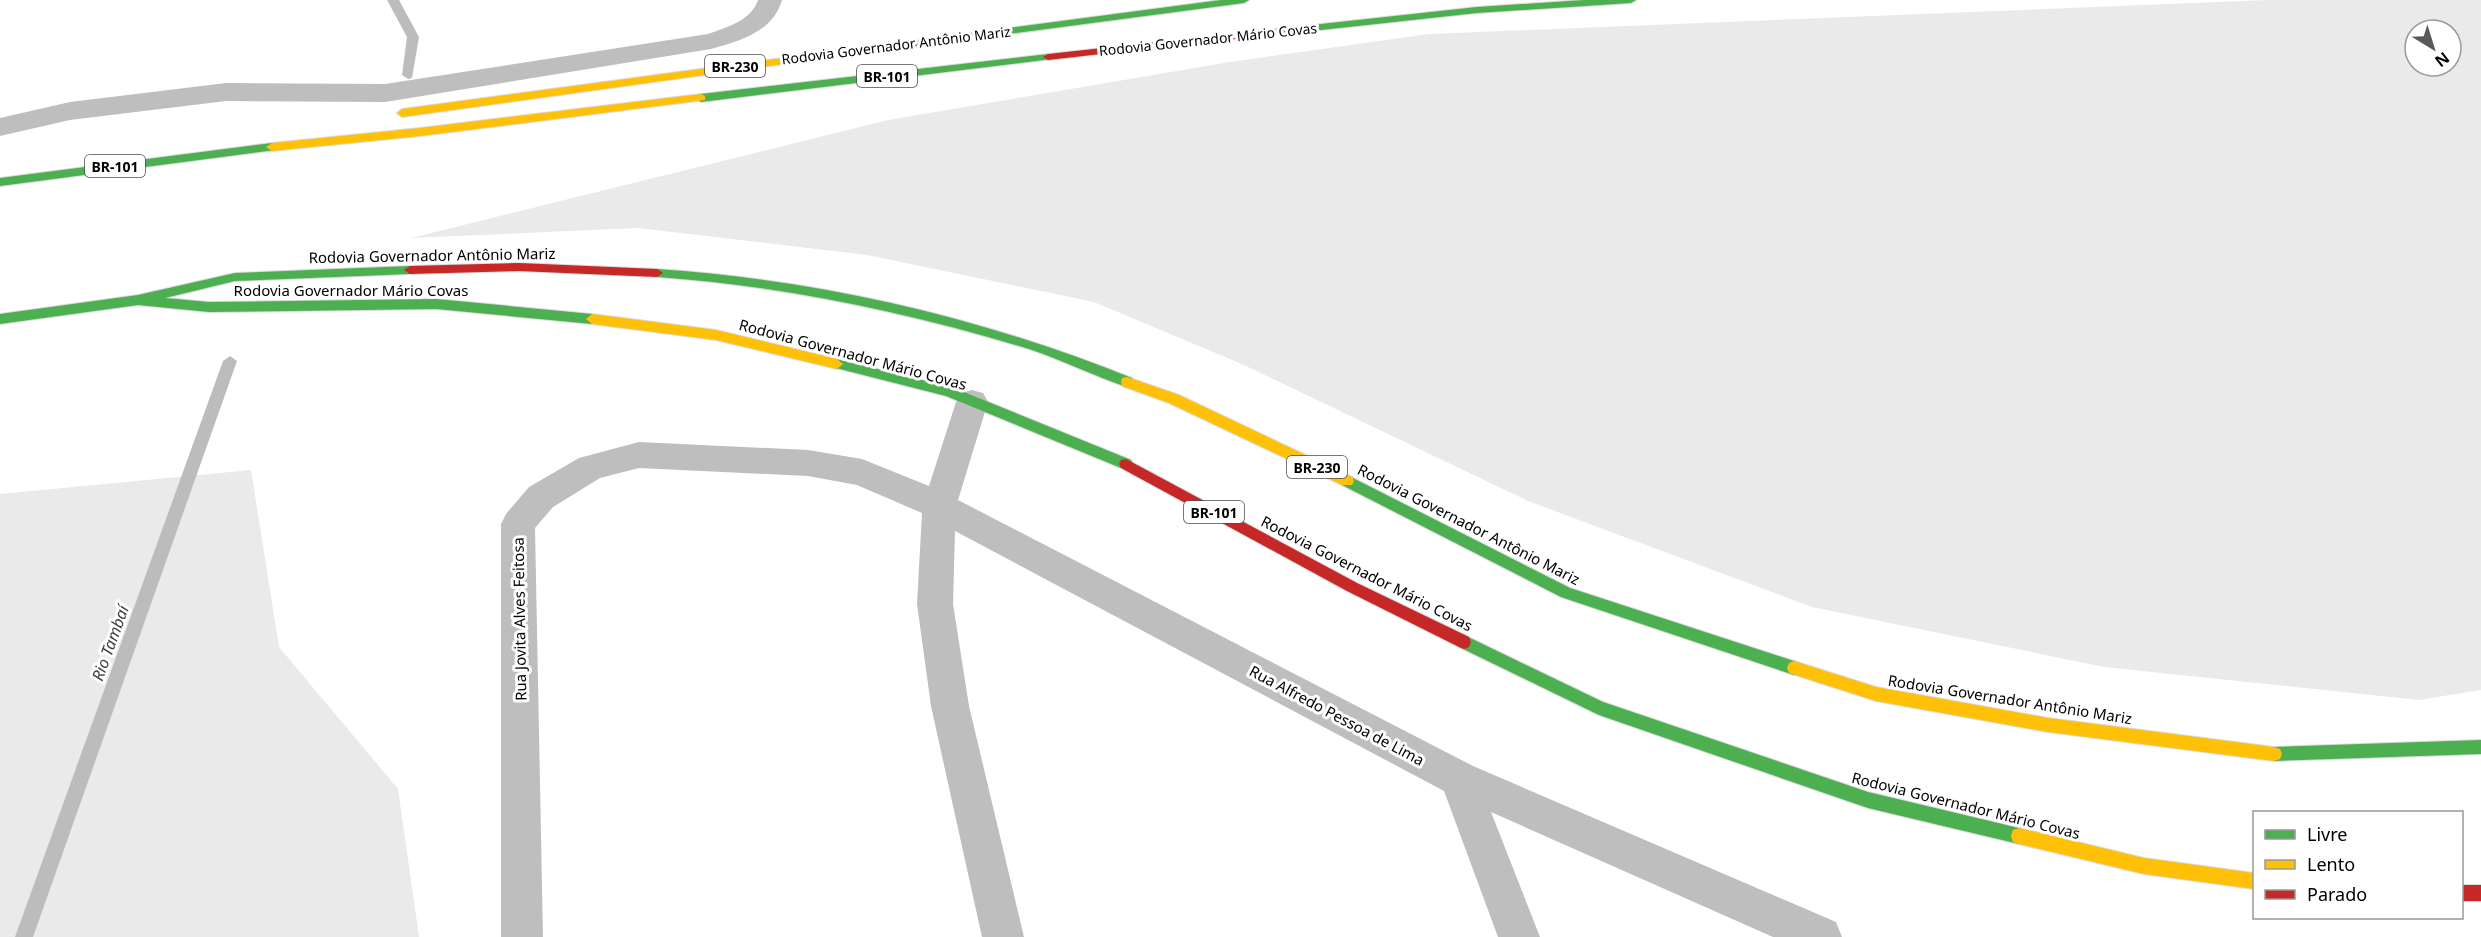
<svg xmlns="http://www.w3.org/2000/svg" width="2481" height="937" font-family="'Noto Sans',sans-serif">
	<rect width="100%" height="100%" fill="#fff"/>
	<path fill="#eaeaea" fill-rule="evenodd" d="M2268 0H2481V690L2419 700 2104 667 1812 607 1528 501 1244 365 1094 302 867 255 638 228 411 238 888 120 1230 62 1429 34ZM2415 30H2451V66H2415Z
		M251 470 279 647 398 789 419 937H0V494Z"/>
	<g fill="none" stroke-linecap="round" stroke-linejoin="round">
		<path fill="#bcbcbc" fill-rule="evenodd" d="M387 0H399L419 37 412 78 408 79 402 75 407 37Z
			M230 356 237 361 33 937H15L223 361Z"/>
		<defs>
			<path id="fast" d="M1221 0H1249L1244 3 858 54 853 51 858 48Z
				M1584 0H1636L1631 3 1477 13 1275 35 1270 32 1275 29 1477 7Z
				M1048 54 1053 57 1052 59 701 102 696 98 701 94Z
				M272 143 276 144V150L0 186V178Z
				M410 266 416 270 410 274 235 281 165 298 209 302 436 299 592 314 598 319 592 324 436 309 209 312 138 305 0 324V314L138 295 235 273Z
				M657 269C820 280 980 317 1132 378L1133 382 1127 387C1094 376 1062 360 1029 349 907 312 784 286 657 277L651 273Z
				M837 359 954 388 1131 460 1133 464 1131 468H1121L946 396 832 367 831 364Z
				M1347 475 1570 588 1794 661 1799 663 1801 668 1799 673 1794 675 1561 597 1342 485 1340 481 1342 477Z
				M1464 635 1603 702 1868 792 2019 828 2025 830 2027 836 2025 842 2019 844 1868 808 1599 715 1459 647 1457 642 1459 637Z
				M2481 740V754L2274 761 2268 759 2266 754 2268 749 2274 747Z"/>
			<path id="slow" d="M858 48 862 49V53L402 117 397 113 402 109Z
				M701 94 705 96V100L420 136 272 151 266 147 272 143 420 128Z
				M592 314 716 330 837 359 843 364 837 369 716 340 592 324 586 319Z
				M1127 377 1179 395 1352 477 1354 481 1352 485H1342L1169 403 1122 386 1121 382 1122 378Z
				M1794 661 1876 687 2048 718 2274 747 2280 749 2282 754 2280 759 2274 761 2048 732 1876 701 1789 673 1787 668 1789 663Z
				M2019 828 2144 858 2254 873V889L2144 874 2019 844 2013 842 2011 836 2013 830Z"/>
			<path id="jam" d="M1275 29 1280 32 1279 34 1048 60 1043 57 1048 54Z
				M519 263 657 269 663 273 657 277 519 271 410 274 404 270 410 266Z
				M1126 459 1357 583 1469 637 1471 642 1469 647 1464 649 1459 647 1347 591 1121 468 1119 464 1121 460Z
				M2462 885H2481V901H2462Z"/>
		</defs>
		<use href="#fast" stroke="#dbdbdb" stroke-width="2"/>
		<use href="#slow" stroke="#dbdbdb" stroke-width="2"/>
		<use href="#jam" stroke="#dbdbdb" stroke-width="2"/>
		<path fill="#bebebe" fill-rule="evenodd" d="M758 0H782C773 32 740 41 711 49L385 102 226 101 70 120 0 136V118L70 102 226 83 385 84 708 34C727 27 751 21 758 0Z
			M972 390 983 393 988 402 958 500 1473 766 1836 922 1842 937H1773L1491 812 1540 937H1498L1444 791 955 531 953 604 969 706 1024 937H982L931 706 917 604 922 513 857 485 808 476 639 468 600 478 553 507 535 528 543 937H501V524L506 514 529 487 579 458 639 442 808 450 862 459 929 486 956 402 961 393Z"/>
		<use href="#fast" fill="#4caf50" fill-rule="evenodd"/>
		<use href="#slow" fill="#ffc107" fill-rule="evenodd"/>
		<use href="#jam" fill="#c62828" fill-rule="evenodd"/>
	</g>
	<g text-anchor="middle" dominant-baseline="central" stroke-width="6" stroke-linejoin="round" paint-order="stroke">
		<g font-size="14" fill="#000" stroke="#fff">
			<text transform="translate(1208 39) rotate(-6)">Rodovia Governador Mário Covas</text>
			<text transform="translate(896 45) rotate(-7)">Rodovia Governador Antônio Mariz</text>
		</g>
		<g fill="#fff" stroke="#4c4c4c" stroke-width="1.5">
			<rect x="705" y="55" width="60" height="22" rx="4.5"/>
			<rect x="857" y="65" width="60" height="22" rx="4.5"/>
			<rect x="85" y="155" width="60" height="22" rx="4.5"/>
			<rect x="1287" y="456" width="60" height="22" rx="4.5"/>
			<rect x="1184" y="501" width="60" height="22" rx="4.5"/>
		</g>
		<g font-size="14" font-weight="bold" fill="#000">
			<text x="735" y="66">BR-230</text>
			<text x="887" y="76">BR-101</text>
			<text x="115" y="166">BR-101</text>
			<text x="1317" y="467">BR-230</text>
			<text x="1214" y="512">BR-101</text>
		</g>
		<g font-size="15" fill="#000" stroke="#fff">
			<text transform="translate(432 255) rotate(-1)">Rodovia Governador Antônio Mariz</text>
			<text x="351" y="290">Rodovia Governador Mário Covas</text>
			<text transform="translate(853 354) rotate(15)">Rodovia Governador Mário Covas</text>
			<text transform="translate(1469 524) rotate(27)">Rodovia Governador Antônio Mariz</text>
			<text transform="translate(1367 573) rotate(27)">Rodovia Governador Mário Covas</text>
			<text transform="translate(519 619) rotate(-91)">Rua Jovita Alves Feitosa</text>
			<text transform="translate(2010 699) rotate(9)">Rodovia Governador Antônio Mariz</text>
			<text transform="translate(1337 715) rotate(28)">Rua Alfredo Pessoa de Lima</text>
			<text transform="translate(1966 805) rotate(14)">Rodovia Governador Mário Covas</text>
		</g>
		<g font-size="16" font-style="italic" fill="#404040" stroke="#fff">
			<text transform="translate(110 643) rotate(-70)">Rio Tambaí</text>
		</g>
	</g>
	<rect x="2253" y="811" width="210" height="108" fill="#ffffff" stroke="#999999" stroke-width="1.5"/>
	<rect x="2265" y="830" width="30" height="9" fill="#4caf50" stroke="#999999" stroke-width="1.5"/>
	<text x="2307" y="841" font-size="18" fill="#000000">Livre</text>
	<rect x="2265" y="860" width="30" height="9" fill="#ffc107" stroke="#999999" stroke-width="1.5"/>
	<text x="2307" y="871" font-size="18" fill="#000000">Lento</text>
	<rect x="2265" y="890" width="30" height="9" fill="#c62828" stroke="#999999" stroke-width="1.5"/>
	<text x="2307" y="901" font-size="18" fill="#000000">Parado</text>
	<g transform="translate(2433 48) rotate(142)"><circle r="28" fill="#ffffff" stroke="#999999" stroke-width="1.5"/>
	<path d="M0-4.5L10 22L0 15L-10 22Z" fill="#595959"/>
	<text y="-9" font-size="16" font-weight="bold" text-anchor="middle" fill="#000000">N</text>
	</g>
</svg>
